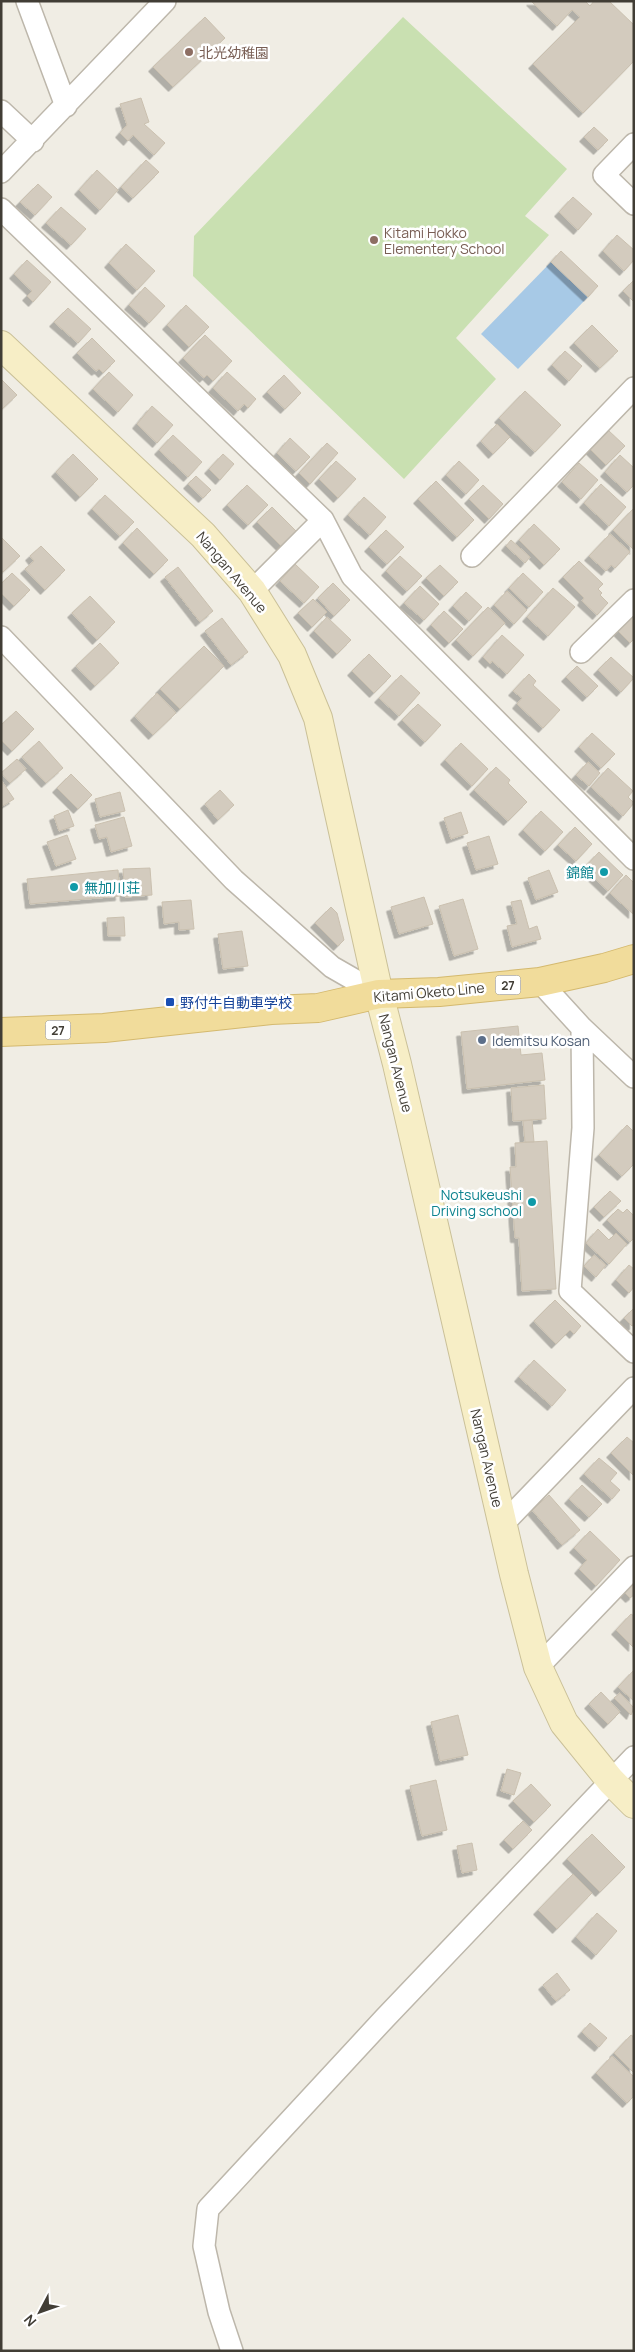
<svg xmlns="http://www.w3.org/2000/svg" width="635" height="2352" font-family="Manrope,'Noto Sans JP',sans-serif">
	<defs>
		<filter id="shadow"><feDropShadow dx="-4.5" dy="4.5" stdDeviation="0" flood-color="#0004"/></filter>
	</defs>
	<rect width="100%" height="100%" fill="#f0ede4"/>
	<path fill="#c9e0b1" d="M403 17 567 169 525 216 549 235 456 338 496 379 404 479 193 276 194 236Z"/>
	<path fill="#a7c9e6" d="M551 262 588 297 518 369 481 334Z"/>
	<path fill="#d3cbbe" stroke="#cac0af" filter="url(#shadow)" d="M531 1H585L590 6 594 1H609L634 25V61L583 113 533 64 580 17 572 10 557 26Z
		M205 17 225 38 173 87 153 67Z
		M141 98 149 122 144 124 165 143 154 155 133 135 128 141 120 133 127 125 120 104Z
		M594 127 608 140 598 150 584 137Z
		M146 160 159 172 133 198 121 187Z
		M97 170 118 190 100 210 79 190Z
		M38 184 52 197 35 215 20 202Z
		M573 197 592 214 578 230 559 212Z
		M61 207 86 229 71 245 46 223Z
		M617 235 634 250V260L624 271 603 251Z
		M126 244 155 271 137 290 109 263Z
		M561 251 598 286 588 297 551 262Z
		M27 260 51 282 33 302 27 296 32 291 14 274Z
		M634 280V302L623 291Z
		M145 287 165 306 149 323 129 305Z
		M186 305 209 327 189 347 167 325Z
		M68 308 91 329 78 343 54 322Z
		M592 325 618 351 600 368 574 343Z
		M205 335 232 361 213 381 207 375 204 378 183 358Z
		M92 338 115 361 103 373 99 369 96 371 77 353Z
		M565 351 582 366 569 381 552 365Z
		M109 372 133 395 118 412 93 389Z
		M227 372 256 399 248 408 244 404 238 411 213 388Z
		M284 375 301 393 285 409 267 392Z
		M1 379 17 395 1 410Z
		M525 391 561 425 535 452 499 418Z
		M152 406 173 425 157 443 137 424Z
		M497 424 510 437 493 454 481 441Z
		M608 430 625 446 606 465 590 449Z
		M173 435 202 462 188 477 159 450Z
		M290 438 310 457 296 471 277 453Z
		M327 443 338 453 310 484 299 473Z
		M73 454 98 479 80 497 56 472Z
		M223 454 234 464 220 480 209 469Z
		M620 455 634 468V485L627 492 605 472Z
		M336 461 356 479 338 498 319 479Z
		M459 461 479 480 466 494 446 475Z
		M579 463 598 480 581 499 562 482Z
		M196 476 211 490 203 498 188 484Z
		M436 481 474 520 457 537 418 499Z
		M601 484 626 507 609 526 584 503Z
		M247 485 268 505 248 525 227 505Z
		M483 485 503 504 489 519 469 499Z
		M105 495 134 522 120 536 92 509Z
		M364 497 386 517 370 535 348 515Z
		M272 507 297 532 282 547 257 522Z
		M633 509H634V550L613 530Z
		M534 524 560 549 544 565 519 540Z
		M137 528 168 560 154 574 123 543Z
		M386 530 404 547 387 564 369 547Z
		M610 534 630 552 615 568 611 565 606 571 589 556Z
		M1 537 20 556 3 572 1 571Z
		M511 540 530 557 525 563 506 546Z
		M41 546 65 570 45 590 25 569 34 561 30 556Z
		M400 556 422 576 407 591 386 571Z
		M579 561 603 584 598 589 602 593 600 595 608 603 597 615 582 601 584 598 563 577Z
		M295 564 319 587 304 603 280 581Z
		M440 565 458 582 444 596 426 578Z
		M178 567 213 611 200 622 165 577Z
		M12 573 30 590 14 606 1 593V584Z
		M523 573 543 592 529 607 509 588Z
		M333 583 350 600 334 616 318 598Z
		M420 586 439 604 424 620 404 603Z
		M553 588 575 607 548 636 527 617Z
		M507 591 527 610 514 624 494 605Z
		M466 592 482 607 469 621 453 606Z
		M90 596 115 622 97 640 72 613Z
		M313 599 327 612 312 627 298 613Z
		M488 607 505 623 473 656 456 640Z
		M634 610V639L630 643 616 629Z
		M444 611 463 629 449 643 431 625Z
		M327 617 351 640 337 654 314 631Z
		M222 618 248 652 231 665 205 631Z
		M502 635 524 655 507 674 492 661 490 664 483 657Z
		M100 643 119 663 95 686 76 666Z
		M204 646 224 666 180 709 160 689Z
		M369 654 391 676 374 693 352 671Z
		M611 657 634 678 621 692 598 670Z
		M577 666 598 686 587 697 566 677Z
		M529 674 536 681 533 685 560 710 543 728 517 704 522 698 513 691Z
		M401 675 420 693 399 716 379 698Z
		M157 693 176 713 153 735 135 716Z
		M418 704 441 725 425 742 402 720Z
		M16 711 34 729 12 751 1 740V725Z
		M592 733 615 754 601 768 579 747Z
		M39 741 63 768 46 783 22 757Z
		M461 743 488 769 472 786 445 760Z
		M17 759 26 769 10 783 1 773Z
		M588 762 600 773 589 786 576 775Z
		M496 767 510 780 508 783 527 802 508 821 474 790Z
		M608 768 633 791 628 797 634 803 623 816 591 787Z
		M71 774 92 795 78 809 57 788Z
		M1 780 14 799 1 807Z
		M220 790 234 805 218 820 205 804Z
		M120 792 125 811 100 817 95 799Z
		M68 810 74 826 59 831 54 816Z
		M541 811 563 832 545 851 523 830Z
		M461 812 468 833 451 839 444 818Z
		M124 817 132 846 111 852 107 837 99 839 95 825Z
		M575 827 592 844 576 861 558 845Z
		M67 835 76 859 56 866 47 842Z
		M489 836 498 864 476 870 467 843Z
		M599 852 623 875 608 891 584 868Z
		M150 868 152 895 125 897 123 869Z
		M118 870 120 896 30 904 27 879Z
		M549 870 558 892 536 900 528 878Z
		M626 875 634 883 633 914 610 893Z
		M424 897 433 924 399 934 391 907Z
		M463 899 478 949 454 956 439 906Z
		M191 900 194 929 179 930V922L164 924 162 902Z
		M521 900 529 929 537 926 541 939 512 947 507 926 517 924 511 902Z
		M331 907 337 913 344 940 338 946 315 923Z
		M124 917 125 936H108L107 918Z
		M242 931 248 966 223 969 218 934Z
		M518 1026 521 1055 542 1053 545 1080 467 1089 461 1032Z
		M544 1085 546 1119 513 1121 511 1088Z
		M532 1120 534 1142H525L523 1121Z
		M627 1125 634 1132V1164L622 1176 599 1155Z
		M547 1141 556 1289 522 1291 519 1238H515L510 1167H516L515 1143Z
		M610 1191 621 1201 604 1217 594 1207Z
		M618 1209 623 1213 627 1209 634 1216V1238L630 1242 607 1220Z
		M598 1229 609 1240 616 1233 627 1244 609 1264 586 1243Z
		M594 1255 606 1265 596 1277 584 1266Z
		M629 1265 634 1269V1287L629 1293 616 1280Z
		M555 1300 581 1326 574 1334 570 1330 556 1344 534 1321Z
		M634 1308V1325L632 1326 624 1318Z
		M534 1360 566 1390 552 1406 519 1377Z
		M627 1437 634 1443V1476L611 1453Z
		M599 1458 617 1473 610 1481 620 1490 612 1499 584 1474Z
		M582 1485 602 1504 589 1517 569 1499Z
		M549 1495 580 1530 562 1545 532 1510Z
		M590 1531 620 1560 596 1586 579 1569 587 1560 574 1548Z
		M634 1580V1595L630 1598 623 1591Z
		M631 1614 634 1616 633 1647 616 1630Z
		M634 1670V1701L618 1687Z
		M601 1692 620 1712 608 1724 589 1704Z
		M620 1693 634 1708 631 1715 614 1698Z
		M458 1715 468 1755 440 1761 431 1722Z
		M507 1769 521 1773 514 1795 501 1791Z
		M436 1780 447 1830 422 1836 410 1786Z
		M531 1784 551 1805 534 1822 513 1801Z
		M523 1821 532 1830 513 1849 504 1840Z
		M592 1834 625 1867 600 1892 567 1859Z
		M472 1843 477 1870 462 1873 457 1846Z
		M573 1874 592 1893 557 1929 538 1910Z
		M597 1913 617 1931 596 1955 576 1937Z
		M557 1973 570 1990 556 2001 543 1985Z
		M590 2023 607 2038 599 2047 582 2032Z
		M631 2035 634 2037V2073L614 2053Z
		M612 2056 634 2077V2096L627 2103 596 2073Z"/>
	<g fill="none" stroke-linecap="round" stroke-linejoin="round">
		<defs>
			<path id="street" d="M27 1 66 106
				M1 111 33 141
				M634 144 604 175 634 204
				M1 172 165 1
				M1 209 323 520 352 576 634 859
				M472 556 634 388
				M252 591 323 520
				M1 637 234 880 332 967 379 994
				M581 652 634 600
				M540 982 582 1028 634 1077
				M582 1028 583 1128 570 1291 634 1352
				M502 1525 634 1388
				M538 1667 634 1567
				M232 2351 219 2312 204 2246 208 2209 385 2018 634 1757"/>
			<path id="secondary" d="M1 345 203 535 252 591 292 655 318 718 379 994 397 1064 514 1574 538 1667 564 1723 611 1781 634 1804"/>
			<path id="primary" d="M1 1032 104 1028 271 1010 318 1008 379 994 439 992 540 982 604 968 634 959"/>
		</defs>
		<use href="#street" stroke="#bdb7ab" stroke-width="24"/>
		<use href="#secondary" stroke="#cac098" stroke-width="30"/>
		<use href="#primary" stroke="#d4b96e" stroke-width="30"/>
		<use href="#street" stroke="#fff" stroke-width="21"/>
		<use href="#secondary" stroke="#f7eec6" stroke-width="28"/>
		<use href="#primary" stroke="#f1dc9b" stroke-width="28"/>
	</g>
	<g fill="#8d6e63" stroke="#fff" stroke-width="2">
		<circle cx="189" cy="52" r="5"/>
		<circle cx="374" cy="240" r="5"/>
	</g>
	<g fill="#0f9aa8" stroke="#fff" stroke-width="2">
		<circle cx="604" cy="872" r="5"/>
		<circle cx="74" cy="887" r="5"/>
		<circle cx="532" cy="1202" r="5"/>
	</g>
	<rect fill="#1a4fb4" stroke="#fff" stroke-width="2" x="165" y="997" width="10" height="10" rx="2.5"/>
	<circle fill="#5c6f8a" stroke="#fff" stroke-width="2" cx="482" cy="1040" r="5"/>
	<g text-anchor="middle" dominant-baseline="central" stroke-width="5" stroke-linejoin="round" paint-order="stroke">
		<g fill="#fff" stroke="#7a7772" stroke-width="1">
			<rect x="495.5" y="975.5" width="25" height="19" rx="4"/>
			<rect x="45.5" y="1020.5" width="25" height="19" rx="4"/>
		</g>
		<g font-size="12" font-weight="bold" fill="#413d35">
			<text x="508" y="985">27</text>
			<text x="58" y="1030">27</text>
		</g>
		<g font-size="14" fill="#785e54" stroke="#fff" text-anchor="start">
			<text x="199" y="52">北光幼稚園</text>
			<text x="384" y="232">Kitami Hokko<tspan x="384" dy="16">Elementery School</tspan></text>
		</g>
		<g font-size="14" fill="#413d35" stroke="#fff">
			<text transform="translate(232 572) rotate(50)">Nangan Avenue</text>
			<text transform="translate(429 992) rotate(-5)">Kitami Oketo Line</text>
			<text transform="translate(396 1063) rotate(76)">Nangan Avenue</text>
			<text transform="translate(487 1458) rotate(77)">Nangan Avenue</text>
		</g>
		<g font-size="14" fill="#0d838f" stroke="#fff" text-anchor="end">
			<text x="594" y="872">錦館</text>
			<text x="84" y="887" text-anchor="start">無加川荘</text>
			<text x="522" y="1194">Notsukeushi<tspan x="522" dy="16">Driving school</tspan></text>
		</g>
		<g font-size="14" fill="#164399" stroke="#fff" text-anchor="start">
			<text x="180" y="1002">野付牛自動車学校</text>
		</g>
		<g font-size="14" fill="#4e5e75" stroke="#fff" text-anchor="start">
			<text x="492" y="1040">Idemitsu Kosan</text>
		</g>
	</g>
	<rect width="635" height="2352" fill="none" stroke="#413d35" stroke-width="5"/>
	<g transform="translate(40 2312) rotate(229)" stroke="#ffffff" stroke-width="4" paint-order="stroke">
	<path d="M0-4L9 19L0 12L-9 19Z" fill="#413d35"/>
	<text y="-8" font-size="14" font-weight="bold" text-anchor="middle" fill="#413d35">N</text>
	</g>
</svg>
